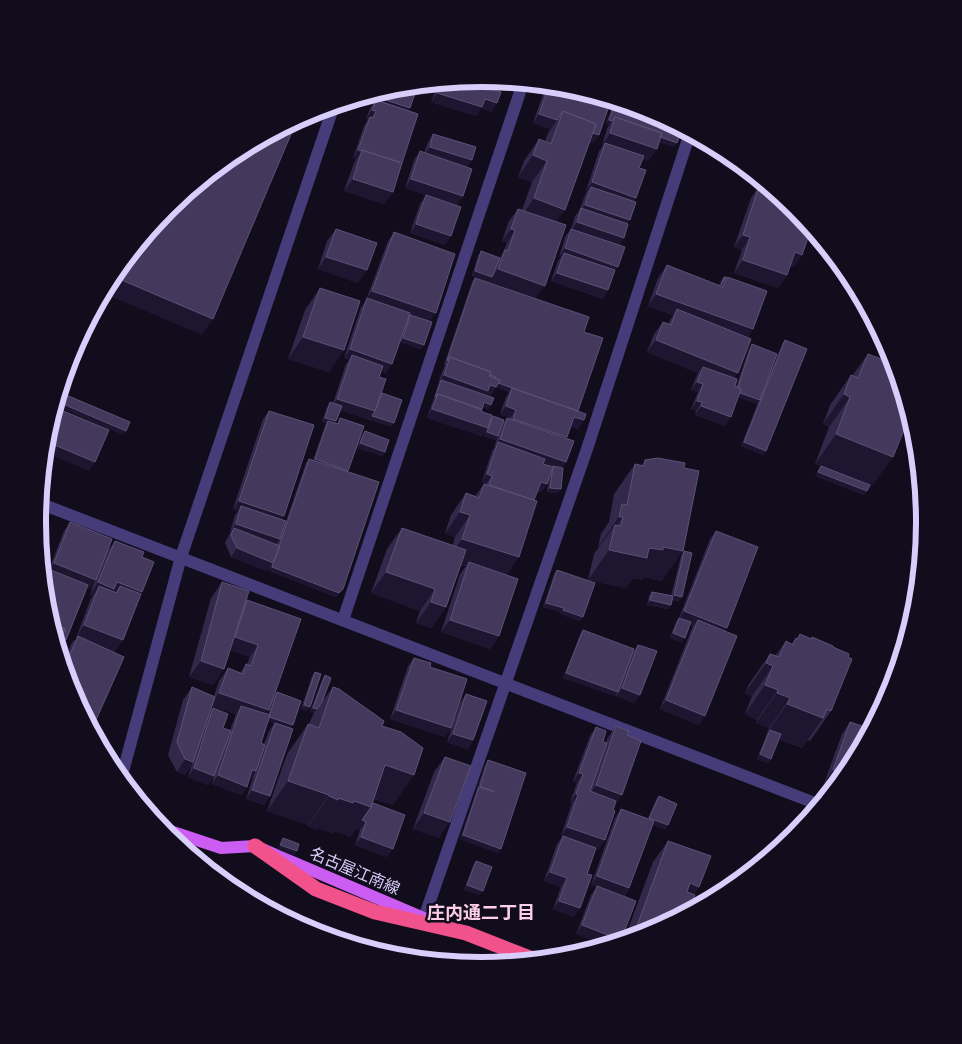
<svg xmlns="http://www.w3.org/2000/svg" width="962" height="1044" font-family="Cabin,'Noto Sans JP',sans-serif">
	<rect width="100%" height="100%" fill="#120d1d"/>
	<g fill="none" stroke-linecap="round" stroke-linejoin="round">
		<path stroke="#453c79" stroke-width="12" d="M39 503 820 805
			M343 620 523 83
			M121 779 181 557 334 105
			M424 918 587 449 690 133"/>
		<path stroke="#cc5df3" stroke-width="12" d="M161 828 221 848 255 846 426 919"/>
		<path stroke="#f2528c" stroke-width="15" d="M255 846 316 889 375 912 466 933 535 960"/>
	</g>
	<path fill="#32284a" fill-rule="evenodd" d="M481 78 514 82 509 89 492 84 490 89 492 112 481 108 476 116 431 102 437 86 439 83Z
		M426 84 423 88 418 86 408 111 402 163 393 192 384 204 344 191 354 163 356 160 353 158 364 126 368 119H366L370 108 376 100 379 92 395 87Z
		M540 84 568 87 575 95 599 135 593 143 590 142 565 210 556 222 536 298 472 276 478 256 481 251 500 258 503 252 507 243 502 241 509 221 518 209 522 210 532 182 518 177 524 161 539 139 545 141 548 133 551 129 533 123 543 94 548 88 540 85Z
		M614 101 651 112 674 147 659 142 657 149 648 161 642 159 639 168 630 220 627 223 624 238 619 245 615 272 603 299 551 281 558 261 561 257H559L565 237 571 229 575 216 579 211 585 195 587 191H586L599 151 603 146 602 145 607 129 609 125 606 124Z
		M433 134 467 167 463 196 457 205 405 188 414 160 420 151 424 153 428 142Z
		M727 153 758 178 723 166Z
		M759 186 765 188 767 186 794 267 790 266 787 275 778 288 734 273 742 250 734 247 751 198Z
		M426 195 445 245 410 233 420 204Z
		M336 229 367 270 358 283 318 269 327 241Z
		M394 232 430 321 424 345 421 349 400 342 386 373 381 371 379 377 382 393 391 427 340 410 335 423 337 424 340 418 347 472 343 589 336 597 269 571 271 566 267 571 231 557 225 543 230 533V532L235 515 238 511 233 509 263 419 269 411 284 516 281 520 286 521 306 463 309 459 313 460 326 423 322 422 327 407 330 402 333 403 346 364 349 360 344 358 361 307 366 300 388 241Z
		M667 265 719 285 721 281 724 277H726L753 329 747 338 738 373 734 378 735 386 736 387 749 349 752 344 764 389 782 344 785 340 766 451 763 455 741 446 759 400 757 404 738 397 725 426 695 415 696 411 691 409 698 392 691 390 697 375 698 373 647 352 654 334 663 322 668 324 673 315 648 306 658 278Z
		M475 278 584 332 578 411 584 420 578 429 571 427 566 438V462L562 467 558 493 547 492 549 478 547 484 541 492 537 491 507 575 499 636 490 649 441 632 460 574 466 566 461 565 446 607 431 628 416 623 420 611 371 593 387 549 402 528 453 545 455 537 445 533 451 515 466 493 475 496 484 484H486L482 482 492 451 495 447H494L498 436 495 440 484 436 487 430 482 436 427 418 439 383H438L445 365H444L472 282ZM496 387 509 392 506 397 500 414 510 418V419L507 418 502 425 493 416 491 420 482 412V407L488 409 491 405 485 395 486 394 490 396Z
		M320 288 344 350 329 372 288 359 305 310Z
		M868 354 872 486 870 485 864 495 815 476 821 466 815 464 829 427 823 424 830 405 851 375 852 376Z
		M365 431 385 452 382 456 357 448 362 435Z
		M645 460 662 581 644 577 642 580 633 578 626 588 588 580 594 554 599 547H598L601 534 609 522 614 494 635 464 641 466Z
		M70 522 106 553 115 541 142 557V592L123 640 114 652 71 691 62 660 69 650 71 644 74 640 75 641 77 638H76L91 598 93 596 90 595 95 580 90 588 87 587 66 640 60 648 58 647 46 608 43 582 49 572H48L64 531Z
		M716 531 727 628 725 631 699 725 660 709 692 628 693 626 690 624 682 642 670 638 676 622 679 618 710 539Z
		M684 551 679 601 672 600 671 605 668 609 647 605 649 596 652 592 671 596 681 556Z
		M557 570 583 617 580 621 560 614 561 612 543 607 554 574Z
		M222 582 245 603 247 600 274 696 277 692 291 728 270 796 264 805 246 799 254 774 250 780 249 779 247 787 241 795 212 784 214 776 208 785 188 777 192 764 185 775 177 772 168 755 183 700 192 687 214 696 219 681 228 668 240 673 246 664H247L250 657 230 650 224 669 213 685 189 677 211 598ZM273 699 268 715 266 714 269 710ZM212 706 236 714 230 730 223 728 213 708 209 715ZM268 721 274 724 269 731 264 744 261 743Z
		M583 630 633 652 638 645 640 695 634 703 616 696V695L615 696 563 678 580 635Z
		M800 634 833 647 831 711 810 741 808 740 802 748 779 739 771 759 768 763 757 759 767 734H766L769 728 756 723 757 720 745 714 752 696 745 693 749 684 770 654 775 656 786 641 791 644 796 638H797Z
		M414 658 430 667 451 728 445 737 390 719 408 666Z
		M315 672 307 711 301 709 312 676Z
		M325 675 322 702 333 687 382 726 393 805 374 799 373 803 387 857 355 845 360 830 356 829 350 837 334 831 332 833 318 828 317 830 308 826V825L267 811 287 754 308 724H309L312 717 314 713 310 712 322 680Z
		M466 694 473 740 468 749 447 742 460 703Z
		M850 722V769L835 786 824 783 842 734Z
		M616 726 627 735 615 805 605 840 599 849 596 848 574 917 553 909 561 887 544 881 557 844 563 836H561L572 803 570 802 577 783 573 781 590 736 596 727 603 742 606 743 607 739Z
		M445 757 439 838 413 829 434 772Z
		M488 760 498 853 460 839 485 765Z
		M659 796 665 830 652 824 629 888 624 897 621 940 620 941 606 945 576 934 591 895 597 887 591 885 615 818 621 809 648 819 656 800Z
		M668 841 699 887 694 894 650 932 624 940 653 862Z
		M476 861 480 895 464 890 473 866Z"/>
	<path fill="#1e1530" d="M481 78 514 82 509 89 478 79Z
		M426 84 423 88 414 85Z
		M540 84 568 87 578 90 574 97 549 86 548 88 540 85Z
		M437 93 485 99 497 103 492 112 481 108 476 116 431 102Z
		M380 98 410 108 405 116 374 107Z
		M372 110 376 111 370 120V117L368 119H366Z
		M539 114 557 120 551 129 533 123Z
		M609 120 612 121 609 125 606 124Z
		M559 121 599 135 593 143 556 130Z
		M614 121 677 143 674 147 612 126Z
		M610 133 657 149 648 161 604 146 605 143 603 146 602 145Z
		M430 147 472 160 466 169 424 155Z
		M358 150 362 151 356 160 353 158Z
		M533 155 547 161 532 182 518 177Z
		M730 156 758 178 723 166Z
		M353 179 393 192 384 204 344 191Z
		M411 179 463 196 457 205 405 188Z
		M592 182 636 198 630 206 591 187 587 191H586Z
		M534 198 565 210 550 231 519 220Z
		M585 205 630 220 624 229 581 210Z
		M577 222 624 238 618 247 571 231Z
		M416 224 451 236 445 245 410 233Z
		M511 229 515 230 507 243 502 241Z
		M743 235 750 237 742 250 734 247Z
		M565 248 618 267 612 275 564 253 561 257H559Z
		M795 252 802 255 794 267 786 265Z
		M326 257 367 270 358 283 318 269Z
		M743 260 787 275 778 288 734 273Z
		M498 269 545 286 536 298 472 276 475 271 492 277Z
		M557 273 608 290 603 299 551 281Z
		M112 276 213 319 202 335 103 293Z
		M372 291 436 313 430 321 366 299Z
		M656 294 753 329 744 341 677 309 673 315 648 306Z
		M303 337 344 350 329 372 288 359Z
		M403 338 424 345 421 349 400 342Z
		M656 340 738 373 729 385 703 367 698 373 647 352Z
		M350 349 392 364 386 373 351 360 352 355 349 360 344 358Z
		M444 375 490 385 494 381 533 395 530 399 512 388 509 392 496 387 490 396 486 394 482 399 441 380 439 383H438Z
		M697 382 703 384 698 392 691 390Z
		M736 391 760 400 757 404 733 396Z
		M844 394 850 397 829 427 823 424Z
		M337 399 375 411 394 423 391 427 332 407Z
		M56 401 126 431 123 435 55 406Z
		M697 401 702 402 696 411 691 409Z
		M484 402 491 405 488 409 481 407Z
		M506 406 516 410 510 418 500 414Z
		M701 406 731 417 725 426 695 415Z
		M432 409 488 428 482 436 427 418Z
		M577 414 584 420 578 429 568 426Z
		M325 418 336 421 333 426 328 421 326 423 322 422Z
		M513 419 567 437 561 446 507 427Z
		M487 432 498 436 495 440 484 436Z
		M836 434 893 457 872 486 815 464Z
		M500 439 566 462 561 470 496 448 498 442 495 447H494Z
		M45 441 95 462 89 471 44 452Z
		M744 442 766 451 763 455 741 446Z
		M360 443 385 452 382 456 357 448Z
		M315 459 348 471 345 475 312 464Z
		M818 472 867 491 864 495 815 476Z
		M487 474 492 476 486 484 482 482Z
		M541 482 547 484 541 492 535 490Z
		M550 488 561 489 558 493 547 492Z
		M239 501 284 516 278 524 241 506 238 511 233 509Z
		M460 512 470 515 455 537 445 533Z
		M619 517H623L613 530 615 525 599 547H598Z
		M236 524 280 539 274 547 234 528 230 533V532Z
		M462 539 519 557 504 579 469 562 466 566 447 560Z
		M663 547 683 551 662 581 644 577 642 580 633 578 626 588 588 580 609 550Z
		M237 548 273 563 267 571 231 557Z
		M54 563 96 580 90 588 50 572 51 570 49 572H48Z
		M272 567 343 589 336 597 269 571Z
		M386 572 435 589 420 611 371 593Z
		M98 582H117L142 592 133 604 117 593 120 586 113 596 99 586 93 596 90 595Z
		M674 595 682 597 679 601 671 599Z
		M650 600 671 605 668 609 647 605Z
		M431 602 446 607 431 628 416 623Z
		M546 603 564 608 561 612 543 607Z
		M563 610 583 617 580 621 560 614Z
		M684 611 727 628 721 637 698 620 693 626 678 620Z
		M450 620 499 636 490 649 441 632Z
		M84 625 123 640 114 652 76 638Z
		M673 633 685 638 682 642 670 638Z
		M54 635 66 640 60 648 58 647Z
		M235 637 258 645 250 657 226 649Z
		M201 661 224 669 213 685 189 677Z
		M766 663 773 666 752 696 745 693Z
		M566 673 618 692 615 696 563 678Z
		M765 685 778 690 757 720 745 714Z
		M622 688 640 695 634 703 616 696Z
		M219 693 269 710 260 722 241 706 236 714 210 705Z
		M777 693 790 698 769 728 756 723Z
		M666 700 705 716 699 725 660 709Z
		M787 704 823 718 802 748 769 734 770 730 767 734H766Z
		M304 705 310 707 307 711 301 709Z
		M313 708 317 709 314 713 310 712Z
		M396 710 451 728 445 737 390 719Z
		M269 717 293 725 290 729 266 721Z
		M453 734 473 740 468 749 447 742Z
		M760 754 771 759 768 763 757 759Z
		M185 759 193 762 185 775 177 772Z
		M385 765 414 775 393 805 364 795Z
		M194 768 214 776 208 785 188 777Z
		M252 770 256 771 250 780 246 778Z
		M833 770 845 774 835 786 824 783Z
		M579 773 583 774 577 783 573 781Z
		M218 775 247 787 241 795 212 784Z
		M288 781 329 795 308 825 267 811Z
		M596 785 622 795 614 807 587 798Z
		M252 790 270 796 264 805 246 799Z
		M576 794 578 795 572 803 570 802Z
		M329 796 354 801 371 807 366 822 360 830 356 829 350 837 334 831 332 833 318 828 317 830 308 826Z
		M424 813 450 822 439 838 413 829Z
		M649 818 668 825 665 830 646 822Z
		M567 827 605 840 599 849 561 836Z
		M463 835 501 849 498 853 460 839Z
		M361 837 393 849 387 857 355 845Z
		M280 845 297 851 294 856 277 849Z
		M550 872 567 878 561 887 544 881Z
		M597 876 629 888 623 897 591 885Z
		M690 883 699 887 684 909 675 905Z
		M467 885 483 891 480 895 464 890Z
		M559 901 580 908 574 917 553 909Z
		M582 925 621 940 620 941 606 945 576 934Z
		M637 926 652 931 628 939Z"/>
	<path fill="#44395d" stroke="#5b5176" d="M481 78 493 80 490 89 501 92 497 103 485 99 482 107 437 93 441 82Z
		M418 85 410 108 380 98 383 91 395 87Z
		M549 86 609 106 599 135 593 133 596 124 563 111 557 120 539 114Z
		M376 100 418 114 402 163 362 150V151L358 150 370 117 373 118 376 111 372 110Z
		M616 102 651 112 682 129 677 143 660 137 662 133 615 117 612 121 609 120Z
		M563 111 596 124 565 210 534 198 547 161 533 155 539 139 551 144Z
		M615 117 662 133 657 149 610 133Z
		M297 120 213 319 112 276 168 208 235 153Z
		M433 134 476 147 472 160 430 147Z
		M605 143 644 156 639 168 646 170 636 198 592 182Z
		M362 150 402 163 393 192 353 179Z
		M420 151 472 169 463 196 411 179Z
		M759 186 766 188 767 186 795 209 811 229 802 255 795 252 787 275 743 260 750 237 743 235Z
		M591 187 636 202 630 220 585 205Z
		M426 195 461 207 451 236 416 224Z
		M581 208 628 224 624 238 577 222Z
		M518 209 566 225 545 286 498 269 505 250 508 251 515 230 511 229Z
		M336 229 377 243 367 270 326 257Z
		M571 229 625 247 618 267 565 248Z
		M394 232 455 254 436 313 372 291Z
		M481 251 500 258 492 277 475 271Z
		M564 253 615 270 608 290 557 273Z
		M667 265 723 287 727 277 767 291 753 329 656 294Z
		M724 277H726L721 285Z
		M475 278 589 317 584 332 603 338 578 411 498 383 500 380 495 378 496 377 490 375 491 372 450 357 448 361 447 360Z
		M320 288 360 301 344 350 303 337Z
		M367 298 410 313 392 364 350 349Z
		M677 309 751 339 738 373 656 340 663 322 671 325Z
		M410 315 432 322 424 345 403 338Z
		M785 340 807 349 766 451 744 442Z
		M752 344 777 354 760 400 740 393 741 389 738 387Z
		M868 354 894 364 910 415 893 457 836 434 850 397 844 394 851 375 858 378Z
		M352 355 383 366 379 377 386 379 375 411 337 399Z
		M450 357 491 372 489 376 500 380 496 387 490 385 488 391 444 375Z
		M703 367 737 379 735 386 741 389 731 417 701 406 702 402 697 401 703 384 697 382Z
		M441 380 494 398 491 405 484 402 482 409 438 394 435 397Z
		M512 388 586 414 584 420 574 417 567 437 513 419 516 410 506 406Z
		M59 392 130 422 126 431 56 401Z
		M382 393 402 400 394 423 372 416 375 411Z
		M438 394 482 410V412L492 415 488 428 432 409Z
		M330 402 342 406 336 421 325 418Z
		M56 408 109 430 95 462 45 441 46 435 50 421Z
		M269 411 314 425 284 516 239 501Z
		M493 416 504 420 498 436 487 432Z
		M340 418 364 426 348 471 315 459 328 421 338 424Z
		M507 418 574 441 566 462 500 439Z
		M365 431 389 440 385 452 360 443Z
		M498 442 545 459 543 464 553 467 547 484 541 482 534 500 489 485 492 476 487 474Z
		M658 458 685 463 684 468 699 471 683 551 663 547V550L649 548 647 558 609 550 615 525 621 526 623 517H619L622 504 627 505 635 464 644 466 645 460Z
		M309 459 379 482 343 589 339 593 272 567Z
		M553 466 563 468 561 489 550 488Z
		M821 466 870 485 867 491 818 472Z
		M484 484 537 501 519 557 462 539 470 515 460 512 466 493 479 498Z
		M241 506 286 521 280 539 236 524Z
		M70 522 112 539 96 580 54 563Z
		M234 528 280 546 273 563 237 548 231 535Z
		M402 528 466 550 446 607 431 602 435 589 386 572Z
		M716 531 758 547 727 628 684 611Z
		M115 541 144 552 142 557 154 562 142 592 117 582 114 589 98 582Z
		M684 551 692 553 682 597 674 595Z
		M469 562 518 579 499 636 450 620Z
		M51 570 88 585 66 640 61 638 65 629 50 622 46 608 44 587Z
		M557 570 595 583 583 617 563 610 564 608 546 603Z
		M222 582 249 591 224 669 201 661Z
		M99 586 117 593 120 586 141 594 123 640 84 625Z
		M652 592 673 596 671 605 650 600Z
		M247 600 301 619 269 710 219 693 228 668 243 674 246 664 251 666 258 645 235 637Z
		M679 618 691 622 685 638 673 633Z
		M698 620 737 636 705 716 666 700Z
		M50 622 65 629 59 643 56 642Z
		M583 630 634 649 618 692 566 673Z
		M800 634 811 639 812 637 833 646V647L849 654 848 657 852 659 831 711 827 709 823 718 787 704 790 698 777 693 778 690 765 685 773 666 766 663 770 654 779 657 786 641 793 645 796 638 798 639Z
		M78 636 124 657 92 729H91L71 691 64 668Z
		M638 645 657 651 640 695 622 688Z
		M414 658 431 663 430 667 467 679 451 728 396 710Z
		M315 672 321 674 310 707 304 705Z
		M325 675 331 678 322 702 317 709 313 708Z
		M192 687 215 697 193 762 185 759 177 742Z
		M333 687 339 689 384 721 382 726 401 732 423 748 414 775 385 765 371 807 354 801 353 803 338 798V800L329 796V795L288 781 308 724 319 728Z
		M277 692 301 701 293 725 269 717Z
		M466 694 487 701 473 740 453 734Z
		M241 706 270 715 261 743 265 745 256 771 252 770 247 787 218 775Z
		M213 708 228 714 223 728 231 731 214 776 194 768Z
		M850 722 871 729 850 769 845 774 833 770Z
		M275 723 293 729 270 796 252 790Z
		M616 726 629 731 627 735 641 741 622 795 596 785Z
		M596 727 606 731 603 742 607 743 590 791 616 801 613 810 615 811 605 840 567 827 578 795 576 794 583 774 579 773Z
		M770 730 781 734 771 759 760 754Z
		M445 757 471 766 450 822 424 813Z
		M488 760 526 773 501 849 463 835 479 787 495 792 480 786Z
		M659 796 677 804 668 825 649 818Z
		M373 803 405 815 393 849 361 837 366 822 362 820 371 807Z
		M621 809 654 821 629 888 597 876Z
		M563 836 596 848 587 874 592 875 580 908 559 901 567 878 550 872Z
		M283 838 299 844 297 851 280 845Z
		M668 841 711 856 699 887 690 883 687 892 695 895 689 911 652 931 637 926Z
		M476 861 492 867 483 891 467 885Z
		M597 886 636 901 621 940 582 925Z"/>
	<g text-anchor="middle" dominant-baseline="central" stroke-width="5" stroke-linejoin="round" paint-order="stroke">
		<g font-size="16" fill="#d8cefb" stroke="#120d1d">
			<text transform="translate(355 871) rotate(23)">名古屋江南線</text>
		</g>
		<g font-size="18" font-weight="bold" fill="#fbcfe6" stroke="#120d1d">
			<text x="481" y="913">庄内通二丁目</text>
		</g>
	</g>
	<path d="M0 0H962V1044H0ZM46 522a435 435 0 1 1 870 0a435 435 0 1 1-870 0Z" fill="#120d1d" fill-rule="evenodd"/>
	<path fill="none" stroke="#d8cefb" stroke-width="6" d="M46 522a435 435 0 1 1 870 0a435 435 0 1 1-870 0Z"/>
</svg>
